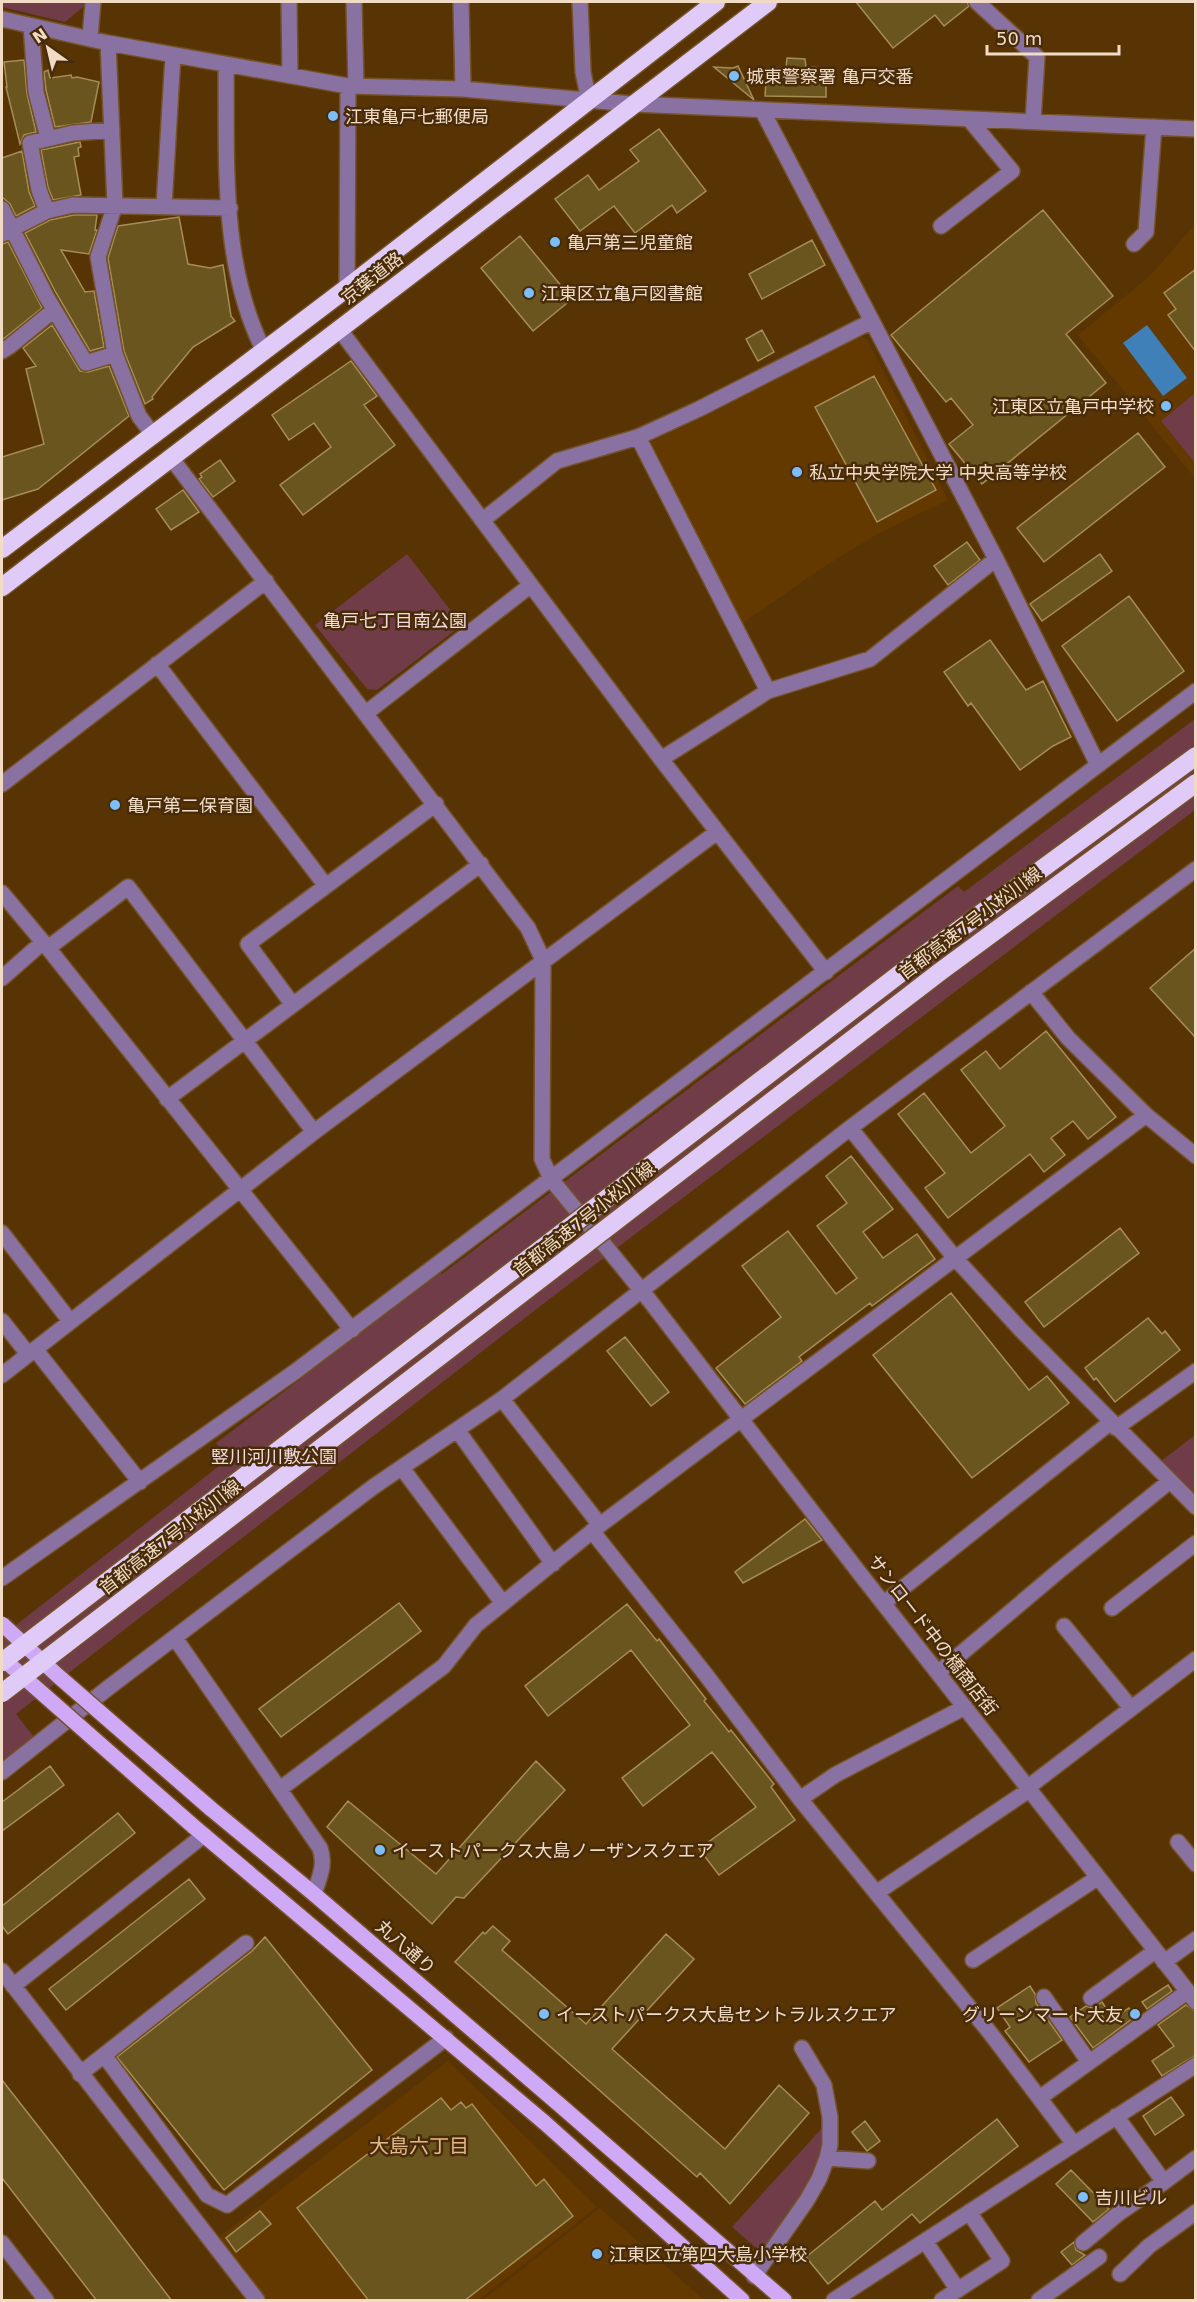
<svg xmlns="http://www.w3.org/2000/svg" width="1197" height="2302" font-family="'DejaVu Sans','Noto Sans JP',sans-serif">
	<rect width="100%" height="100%" fill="#583404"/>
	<path fill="#633900" d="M1195 224V478L1078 335 1150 276Z
		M860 336 867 339 948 500 879 533 822 568 740 625 646 444 701 419Z
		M448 2061 597 2207 478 2300H267L218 2238Z
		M600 2208 704 2300H483Z"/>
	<path fill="#6f3c47" d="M2 2H88V3L65 22 2 7Z
		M1195 393V463L1161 421Z
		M407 554 462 625 377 690 367 689 315 625Z
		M1195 719V810L543 1304 16 1714 34 1737 2 1763V1636L228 1459 216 1443 440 1273 442 1274 958 886 964 892Z
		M1195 1435V1496L1161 1461Z
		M822 2128C826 2173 785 2218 762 2253L732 2227Z"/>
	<path fill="#4080b8" d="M1147 325 1187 378 1163 396 1123 343Z"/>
	<path fill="#6b551f" stroke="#a58d58" stroke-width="1.5" d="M856 2H967L969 6 944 26 935 15 893 48Z
		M787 58 805 59 806 67 826 68V97L765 96 767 68H786Z
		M24 60 27 94 36 132 24 135 20 144 6 87H7L4 62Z
		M738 66 754 100 714 67 733 68Z
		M48 70 50 78 71 75 72 78 77 77 99 82 91 122 55 127 46 90 44 72Z
		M659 129 706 191 677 213 672 205 635 233 614 206 580 231 555 199 588 175 599 190 639 161 630 150Z
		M80 142 81 147 78 148 79 156 74 157 81 195 53 200 48 187 41 150Z
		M22 151 29 192 35 206 16 216 10 204 2 197V158Z
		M1043 210 1113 296 1066 334 1106 383 982 484 949 444 973 425 951 398 946 402 891 335Z
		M74 215H97L95 230H97L89 254 61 250 85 292 94 291 104 347 90 351 55 291 25 233 50 220Z
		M179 217 188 264 210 268 223 265 231 316 235 321 193 347 160 387 152 397 153 399 145 404 124 351 108 258 118 226Z
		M520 236 572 299 533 331 481 268Z
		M812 240 825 265 762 299 749 274Z
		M8 242 42 308 2 340V244Z
		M1196 269V352L1168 315 1176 309 1164 293Z
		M52 325 80 371 88 372 109 366 129 416 38 489 2 500V457L44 444 26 369 36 366 23 348Z
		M762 330 774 352 758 361 746 339Z
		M351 361 377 396 364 405 395 445 303 515 280 485 331 447 314 423 289 440 272 415Z
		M874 376 936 490 877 522 815 407Z
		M1138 433 1165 467 1044 562 1017 528Z
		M220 460 235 481 213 497 199 479 202 477 200 474Z
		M183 490 199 512 171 530 156 509Z
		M967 542 980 560 948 585 934 566Z
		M1100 554 1112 571 1042 621 1030 604Z
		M1129 596 1184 671 1117 721 1062 646Z
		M990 640 1026 690 1043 681 1071 737 1053 746 1020 770 971 703 968 706 944 672Z
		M1196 948V1038L1150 988Z
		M1046 1031 1116 1117 1088 1139 1073 1121 1051 1138 1065 1155 1044 1172 1030 1154 948 1218 925 1188 945 1173 898 1114 924 1093 971 1153 1005 1126 961 1070 986 1051 1000 1069Z
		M851 1156 893 1209 863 1232 883 1258 917 1234 935 1259 872 1306 870 1303 799 1357 802 1361 745 1404 716 1368 781 1317 742 1266 788 1231 836 1294 857 1278 817 1226 847 1203 826 1176Z
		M1120 1228 1139 1253 1044 1327 1025 1302Z
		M951 1293 1029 1390 1047 1376 1069 1403 972 1478 873 1355Z
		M1148 1318 1162 1334 1165 1331 1180 1350 1115 1402 1096 1378 1094 1380 1085 1368Z
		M625 1337 669 1392 651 1406 607 1351Z
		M805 1519 822 1540 743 1583 735 1572Z
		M399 1603 421 1631 281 1737 259 1709Z
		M627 1604 657 1641 659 1639 706 1699 704 1701 729 1732 731 1730 774 1784 771 1787 795 1820 719 1875 699 1849 756 1807 712 1752 643 1806 622 1778 690 1725 631 1650 548 1716 525 1686Z
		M536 1761 565 1790 464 1898 456 1897 432 1924 327 1827 348 1801 436 1874Z
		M50 1766 64 1785 2 1831V1802Z
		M118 1813 135 1833 8 1934 2 1926V1906Z
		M189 1879 205 1899 66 2010 49 1989Z
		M493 1926 510 1941 502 1950 586 2024 666 1934 694 1959 612 2049 725 2149 779 2085 809 2113 730 2204 700 2173 697 2177 455 1962 483 1932 485 1934Z
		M265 1937 372 2070 224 2190 117 2057 252 1951Z
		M1168 1985 1172 1991 1147 2009 1142 2002Z
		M1030 1986 1035 1994 1036 2003 1062 2040 1029 2062 1005 2031 1010 2027 997 2008Z
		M1102 2002 1106 2008 1100 2013 1107 2023 1129 2008 1136 2016 1093 2048 1070 2017 1086 2006 1093 2008Z
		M1186 2005 1196 2012V2055L1162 2076 1152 2061 1174 2046 1158 2025Z
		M2 2080 56 2149 172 2301H97L2 2178Z
		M1171 2097 1184 2115 1155 2135 1143 2116Z
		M441 2098 451 2110 461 2102 466 2108 472 2104 536 2186 544 2179 573 2216 464 2301H369L297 2208Z
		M997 2119 1018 2146 920 2223 912 2214 828 2284 806 2257 875 2201 882 2210Z
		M865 2121 880 2141 867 2151 852 2132Z
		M1071 2170 1109 2209 1093 2222 1056 2184Z
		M260 2211 271 2224 236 2252 226 2238Z
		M1074 2242 1076 2250 1085 2255 1072 2265 1061 2252Z"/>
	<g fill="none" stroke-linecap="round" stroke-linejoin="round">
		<defs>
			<path id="minor" d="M289 2 290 75
				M354 2 356 86
				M461 2 463 89
				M580 2 583 72 589 101
				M977 2 1037 57 1033 122
				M2 19 108 43 348 86 463 89 632 104 1196 129
				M31 26 36 92 48 138
				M90 38 93 2
				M108 43 115 205 98 257 115 354 139 416 154 436
				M226 65C227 159 220 265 264 351
				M762 110 996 559 1098 765
				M164 206 173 55
				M2 209 46 296 86 363 115 354
				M47 211 39 190 30 143 73 133 112 130
				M941 226 1012 171 969 119
				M2 234 47 211 73 205 230 208
				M1134 244 1146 232 1154 127
				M347 288 348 86
				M340 330 661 759 826 972
				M2 351 10 346 54 310
				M638 437 768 691
				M172 459 528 928 543 960 542 1159 551 1179 650 1301 861 1575 1196 2002
				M483 520 557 461 638 437 699 409 872 321
				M157 664 326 886
				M366 713 531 585
				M661 759 768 691 870 659 996 559
				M2 784 266 581
				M2 893 48 948 352 1330
				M48 948 128 887 314 1132
				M2 978 43 942
				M1031 992 1068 1038 1146 1115 1196 1156
				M293 1005 248 944 436 804
				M167 1099 481 864
				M850 1128 955 1258 1021 1330 1196 1507
				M2 1233 70 1321
				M2 1321 28 1354
				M35 1349 140 1482
				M2 1375 314 1132 717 832
				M502 1399 600 1525
				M1116 1428 1196 1371
				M458 1431 553 1564
				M402 1468 502 1602
				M592 1531 706 1675 800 1799 991 2034 1074 2144
				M2 1578 296 1371 1196 691
				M884 1603 1111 1422
				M1112 1608 1196 1543
				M1064 1626 1131 1708
				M175 1638 320 1848C326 1865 319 1878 314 1894
				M938 1673 1060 1570 1170 1481
				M2 1772 108 1688 373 1487 502 1399 850 1128 1196 869
				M1027 1788 1196 1659
				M280 1789 444 1666 476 1625 600 1525 1146 1115
				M800 1799 835 1775 965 1707
				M1178 1842 1196 1864
				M876 1893 1029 1790
				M973 1960 1097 1878
				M1164 1962 1196 1939
				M2 1971 257 2300
				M13 1986 204 1835
				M1044 1997 1089 2062
				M1091 1998 1155 1951
				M104 2055 207 2195 227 2205 446 2038
				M80 2074 246 1943
				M1045 2094 1187 1992
				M1116 2116 1164 2182
				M827 2158 868 2161
				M925 2241 958 2290
				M2 2243 46 2300
				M1083 2243 1119 2213 1164 2182 1196 2158
				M1120 2274 1149 2246 1196 2212
				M754 2276 807 2200 819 2179 827 2158 830 2145V2117L824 2085 802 2048
				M834 2300 1196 2065
				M942 2300 1002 2261 969 2212
				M1039 2300 1099 2257"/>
			<path id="major" d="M210 1808 314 1894 561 2106 784 2300
				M193 1826 545 2123 742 2300"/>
			<path id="highway" d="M2 549 347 288 716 2
				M2 587 768 2"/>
		</defs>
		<use href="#minor" stroke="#745227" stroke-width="18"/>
		<use href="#major" stroke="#745227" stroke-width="18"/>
		<use href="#highway" stroke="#745227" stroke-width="21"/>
		<use href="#minor" stroke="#8971a1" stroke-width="15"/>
		<use href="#major" stroke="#cfa8f6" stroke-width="15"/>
		<use href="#highway" stroke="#e0caf8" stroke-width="18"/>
		<defs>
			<path id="major-bridge" d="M2 1624 57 1675 210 1808
				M2 1658 193 1826"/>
			<path id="highway-bridge" d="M2 1662 927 953 1196 756
				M2 1693 941 971 1196 783"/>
		</defs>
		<use href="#major-bridge" stroke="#745227" stroke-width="18" stroke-linecap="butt"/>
		<use href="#highway-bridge" stroke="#745227" stroke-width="21" stroke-linecap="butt"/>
		<use href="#major-bridge" stroke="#cfa8f6" stroke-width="15"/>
		<use href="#highway-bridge" stroke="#e0caf8" stroke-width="18"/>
	</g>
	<g fill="#7cbef9" stroke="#482c0a" stroke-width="2">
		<circle cx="734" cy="76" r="6"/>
		<circle cx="333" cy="116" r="6"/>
		<circle cx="555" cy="242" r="6"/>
		<circle cx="529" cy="293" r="6"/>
		<circle cx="1166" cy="406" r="6"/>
		<circle cx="797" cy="472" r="6"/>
		<circle cx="115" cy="805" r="6"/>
		<circle cx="380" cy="1850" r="6"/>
		<circle cx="544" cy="2014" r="6"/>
		<circle cx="1135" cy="2014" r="6"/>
		<circle cx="1083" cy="2197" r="6"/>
		<circle cx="597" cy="2254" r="6"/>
	</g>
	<g text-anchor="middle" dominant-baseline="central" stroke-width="5" stroke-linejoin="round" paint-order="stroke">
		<g font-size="18" fill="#f1dbc5" stroke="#482c0a" text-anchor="start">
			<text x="746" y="76">城東警察署 亀戸交番</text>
			<text x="345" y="116">江東亀戸七郵便局</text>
			<text x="567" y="242">亀戸第三児童館</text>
			<text x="541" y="293">江東区立亀戸図書館</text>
			<text x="1154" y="406" text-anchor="end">江東区立亀戸中学校</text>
			<text x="809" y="472">私立中央学院大学 中央高等学校</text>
			<text x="127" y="805">亀戸第二保育園</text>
			<text x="392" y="1850">イーストパークス大島ノーザンスクエア</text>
			<text x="556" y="2014">イーストパークス大島セントラルスクエア</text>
			<text x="1123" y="2014" text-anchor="end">グリーンマート大友</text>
			<text x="1095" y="2197">吉川ビル</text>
			<text x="609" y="2254">江東区立第四大島小学校</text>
		</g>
		<g font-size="18" fill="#f1dbc5" stroke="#482c0a">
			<text transform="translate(372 278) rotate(-38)">京葉道路</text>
			<text transform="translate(970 923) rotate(-37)">首都高速7号小松川線</text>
			<text transform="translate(584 1219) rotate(-38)">首都高速7号小松川線</text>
			<text transform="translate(170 1537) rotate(-38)">首都高速7号小松川線</text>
			<text transform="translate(933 1635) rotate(52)">サンロード中の橋商店街</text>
			<text transform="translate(406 1947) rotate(41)">丸八通り</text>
		</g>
		<g font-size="18" fill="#f2dadd" stroke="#482c0a">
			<text x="395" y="620">亀戸七丁目南公園</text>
			<text x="274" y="1456">竪川河川敷公園</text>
		</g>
		<g font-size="20" fill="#e3b88b" stroke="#482c0a">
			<text x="419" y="2146">大島六丁目</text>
		</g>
	</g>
	<rect width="1197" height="2302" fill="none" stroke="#f1dbc5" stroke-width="6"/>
	<g transform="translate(48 48) rotate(326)" stroke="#482c0a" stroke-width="4.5" paint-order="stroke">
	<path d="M0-4.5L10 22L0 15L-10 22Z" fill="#f1dbc5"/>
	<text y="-9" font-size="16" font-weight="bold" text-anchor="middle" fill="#f1dbc5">N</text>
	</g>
	<path d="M987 45v9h132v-9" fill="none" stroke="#f1dbc5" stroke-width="3"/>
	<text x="996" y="45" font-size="18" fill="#f1dbc5" stroke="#482c0a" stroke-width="4.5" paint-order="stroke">50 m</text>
</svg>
